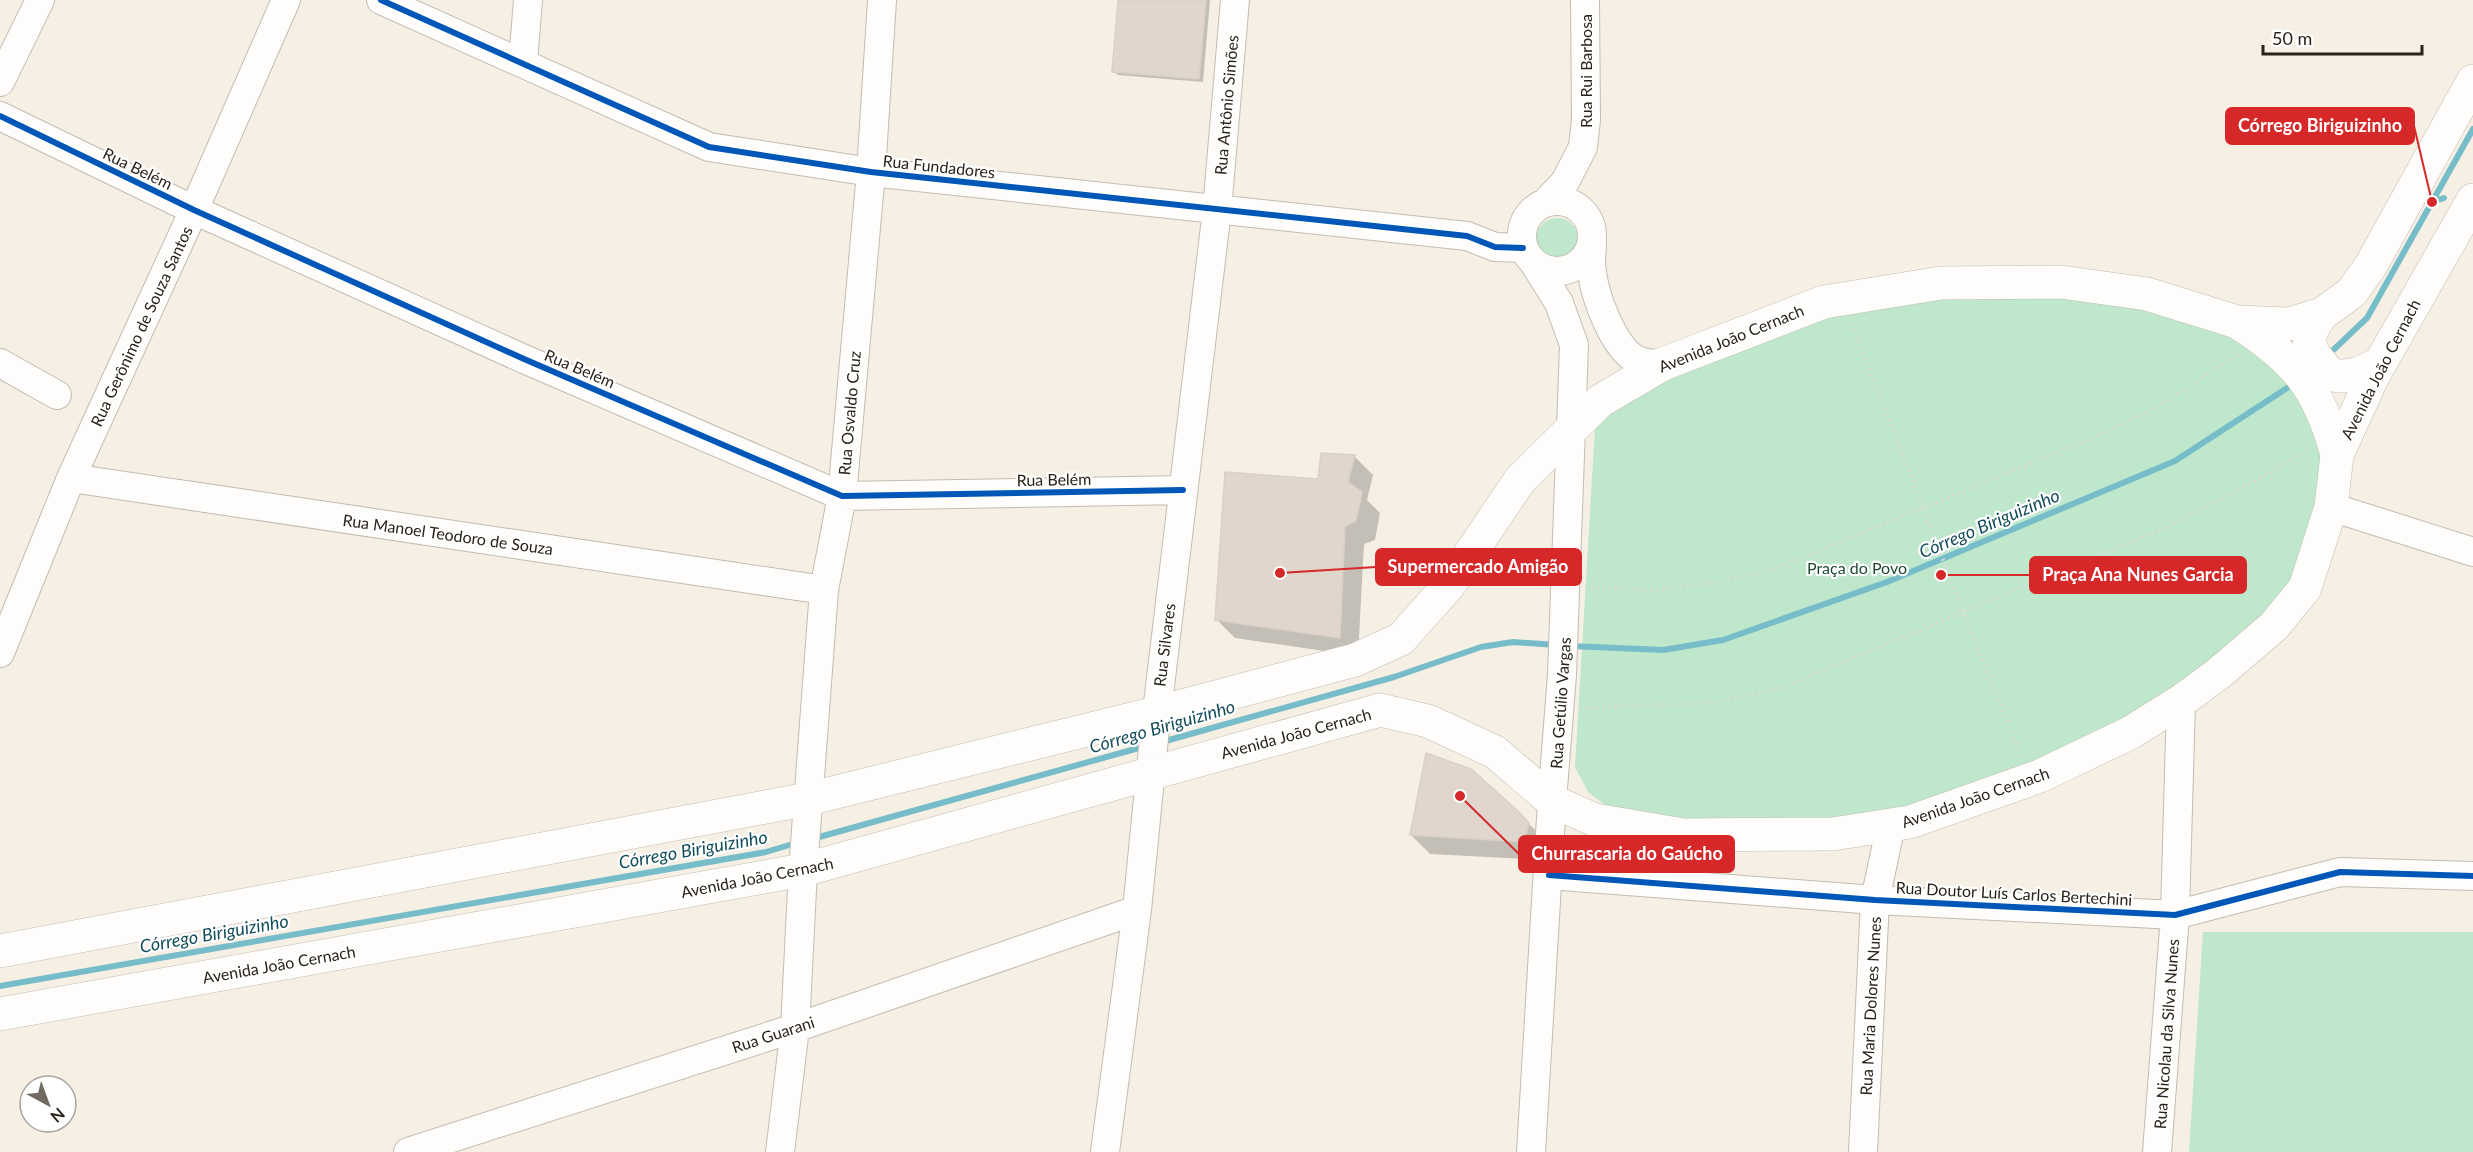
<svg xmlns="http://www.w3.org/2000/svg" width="2473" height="1152" font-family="Lato,sans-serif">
	<rect width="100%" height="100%" fill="#f6efe4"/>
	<path fill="#bee7cb" d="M1536 239a21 21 0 1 1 42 0a21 21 0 1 1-42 0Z
		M1970 293 2087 298 2190 320 2226 331 2281 363 2324 443 2316 521 2285 592 2220 658 2117 727 1904 814 1723 827 1613 811 1588 792 1575 767 1595 427 1620 403 1657 380 1842 310Z
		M2203 932H2473V1152H2189Z"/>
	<path fill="#0003" d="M1119 0H1210L1203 82 1118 75 1113 71Z
		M1354 456 1373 475 1367 500 1380 513 1375 540 1364 544 1358 656 1235 638 1216 619 1319 481Z
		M1517 812 1537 832 1543 860 1430 854 1411 835Z"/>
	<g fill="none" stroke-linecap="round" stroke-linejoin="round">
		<path stroke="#77bdc9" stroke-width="6" d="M2432 202 2444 198
			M2329 354 2367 318 2473 129
			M1570 646 1663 650 1723 640 1887 582 2175 461 2287 388
			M1162 742 1394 677 1481 647 1513 642 1557 645
			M812 839 1146 746
			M0 986 766 852 796 843"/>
	</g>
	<path fill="#e0d6cd" stroke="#d9d0c8" stroke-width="1.5" d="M1118 0H1206L1199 79 1112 72Z
		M1321 453 1355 455 1348 482 1362 492 1356 521 1345 526 1340 638 1215 620 1225 472 1318 479Z
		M1426 753 1471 769 1518 811 1529 823 1524 842 1410 835Z"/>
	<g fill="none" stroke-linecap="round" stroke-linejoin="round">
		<defs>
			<path id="minor" d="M381 0 709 147 871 172 1467 236 1495 247 1523 248
				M523 62 528 0
				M0 82 40 0
				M0 116 194 210 524 359 842 496 1183 490
				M1522 236a35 35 0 1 1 70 0a35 35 0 1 1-70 0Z
				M1546 202 1565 182 1583 147 1586 120 1585 0
				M1592 243C1592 252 1590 262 1592 272 1595 297 1613 346 1635 359 1644 364 1653 364 1663 364
				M0 363 57 395
				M71 478 824 590
				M2331 507 2473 552
				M0 653 71 478 194 210 286 0
				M1549 875 1875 900 2175 915 2340 872 2473 876
				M408 1152 795 1028 1137 910
				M780 1152 795 1028 803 870 824 590 842 496 871 172 882 0
				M1105 1152 1137 910 1155 728 1217 210 1235 0
				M1531 1152 1552 801 1562 675 1574 345 1559 303 1534 263
				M1863 1152 1875 900 1891 825
				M2157 1152 2175 915 2181 701"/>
			<path id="major" d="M2322 314C2307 334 2304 344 2321 363 2326 370 2330 375 2339 376 2354 377 2366 370 2379 364
				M2237 322C2295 359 2319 387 2337 455
				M0 951 808 799 1156 713 1355 660 1401 639 1449 585 1520 480 1600 401 1663 364 1824 302 1941 283 2061 282 2147 294 2237 322 2289 324 2322 314 2351 293 2370 267 2473 81
				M0 1014 803 870 1380 710 1428 721 1495 752 1552 801 1595 820 1683 835 1833 834 1910 822 2040 776 2130 733 2181 701 2218 674 2274 626 2305 588 2331 507 2337 455 2373 376 2473 200"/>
		</defs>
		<use href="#minor" stroke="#c2bcb2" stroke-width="30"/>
		<use href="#major" stroke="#c2bcb2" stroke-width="34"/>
		<path stroke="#dfddda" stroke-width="4" stroke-dasharray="1.5 4.5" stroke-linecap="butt" d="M1852 324 1963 612 2021 756
			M1591 587 1658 590 1717 582 1777 568 2080 443 2150 411 2238 355
			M1585 708 1709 703 1776 690 2170 526 2254 482 2309 449"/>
		<use href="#minor" stroke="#fefdfb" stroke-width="28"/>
		<use href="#major" stroke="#fefdfb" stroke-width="33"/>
		<defs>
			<path id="cycleway" d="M381 0 709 147 871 172 1467 236 1495 247 1523 248
				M0 116 194 210 524 359 842 496 1183 490
				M1549 875 1875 900 2175 915 2340 872 2473 876"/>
		</defs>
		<use href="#cycleway" stroke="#fff" stroke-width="10"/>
		<use href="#cycleway" stroke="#0057b8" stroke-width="6"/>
	</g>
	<g text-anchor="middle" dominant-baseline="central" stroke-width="4.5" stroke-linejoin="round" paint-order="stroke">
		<g font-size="16" fill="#292319" stroke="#fff">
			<text transform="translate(1585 71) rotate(-90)">Rua Rui Barbosa</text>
			<text transform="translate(1226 105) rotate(-85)">Rua Antônio Simões</text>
			<text transform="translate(939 166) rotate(6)">Rua Fundadores</text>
			<text transform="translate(138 168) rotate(26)">Rua Belém</text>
			<text transform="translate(141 326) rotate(-65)">Rua Gerônimo de Souza Santos</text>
			<text transform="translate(1731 338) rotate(-22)">Avenida João Cernach</text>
			<text transform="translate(580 368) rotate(23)">Rua Belém</text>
			<text transform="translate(2380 369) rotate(-63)">Avenida João Cernach</text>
			<text transform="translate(849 413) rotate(-85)">Rua Osvaldo Cruz</text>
			<text transform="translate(1054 479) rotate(-1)">Rua Belém</text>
			<text transform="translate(448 534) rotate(8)">Rua Manoel Teodoro de Souza</text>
			<text transform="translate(1164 645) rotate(-83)">Rua Silvares</text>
			<text transform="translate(1560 703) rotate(-86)">Rua Getúlio Vargas</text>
			<text transform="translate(1296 733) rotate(-15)">Avenida João Cernach</text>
			<text transform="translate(1975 797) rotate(-19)">Avenida João Cernach</text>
			<text transform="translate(757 877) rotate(-11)">Avenida João Cernach</text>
			<text transform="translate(2014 893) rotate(3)">Rua Doutor Luís Carlos Bertechini</text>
			<text transform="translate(279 964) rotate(-10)">Avenida João Cernach</text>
			<text transform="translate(1870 1006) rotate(-87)">Rua Maria Dolores Nunes</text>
			<text transform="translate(773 1034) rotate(-18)">Rua Guarani</text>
			<text transform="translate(2166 1034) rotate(-86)">Rua Nicolau da Silva Nunes</text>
		</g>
		<g font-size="16" fill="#1d4833" stroke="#fff">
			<text x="1857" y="567">Praça do Povo</text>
		</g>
		<g font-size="18" font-style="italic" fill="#134d5a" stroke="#fff">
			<text transform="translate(1989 523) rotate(-23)">Córrego Biriguizinho</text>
			<text transform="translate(1162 726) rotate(-16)">Córrego Biriguizinho</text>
			<text transform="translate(693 849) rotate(-10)">Córrego Biriguizinho</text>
			<text transform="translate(214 933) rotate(-10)">Córrego Biriguizinho</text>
		</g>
	</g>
	<path fill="none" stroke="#d62828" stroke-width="2" d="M2432 202L2414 126M1280 573L1376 567M1941 575L2030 575M1460 796L1519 854"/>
	<g fill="#d62828" stroke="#fff" stroke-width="2">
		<circle cx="2432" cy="202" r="6"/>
		<circle cx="1280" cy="573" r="6"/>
		<circle cx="1941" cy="575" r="6"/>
		<circle cx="1460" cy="796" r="6"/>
	</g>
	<g fill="#d62828" stroke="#d62828" stroke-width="2">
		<rect x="2226" y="108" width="188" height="36" rx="6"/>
		<rect x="1376" y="549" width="205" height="36" rx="6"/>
		<rect x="2030" y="557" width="216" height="36" rx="6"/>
		<rect x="1519" y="836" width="215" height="36" rx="6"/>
	</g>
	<g font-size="18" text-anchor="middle" font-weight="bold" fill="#fff">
		<text x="2320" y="132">Córrego Biriguizinho</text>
		<text x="1478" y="573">Supermercado Amigão</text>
		<text x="2138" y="581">Praça Ana Nunes Garcia</text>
		<text x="1627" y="860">Churrascaria do Gaúcho</text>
	</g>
	<g transform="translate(48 1104) rotate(139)"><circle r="28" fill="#ffffff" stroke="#a9a7a3" stroke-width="1.5"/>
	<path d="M0-4.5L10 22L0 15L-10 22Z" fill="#716a60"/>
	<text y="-9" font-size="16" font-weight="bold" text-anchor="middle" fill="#292319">N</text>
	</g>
	<path d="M2263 45v9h159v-9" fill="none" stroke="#292319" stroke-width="3"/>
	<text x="2272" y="45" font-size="18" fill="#292319" stroke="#ffffff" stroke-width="4.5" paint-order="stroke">50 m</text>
</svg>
